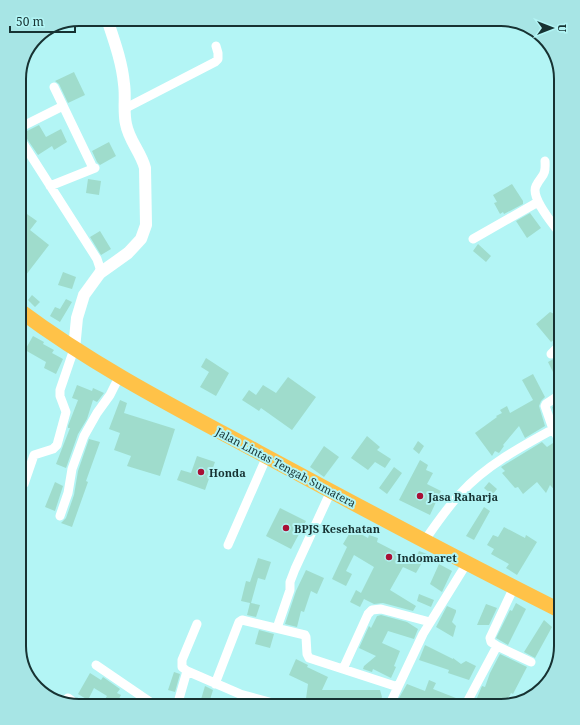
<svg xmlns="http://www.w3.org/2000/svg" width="580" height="725" font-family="'Noto Serif',serif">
	<rect width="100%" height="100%" fill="#b3f5f5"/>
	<path fill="#9fdccc" d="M74 72 85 95 68 103 59 84 55 81Z
		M39 125 46 137 61 129 67 142 54 150 52 146 38 155 23 133Z
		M109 142 116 156 100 165 97 162 92 151Z
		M88 179 101 181 99 195 86 193Z
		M512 184 523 201V204L504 214 503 212 500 214 494 203 497 202 493 195Z
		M24 212 37 221 30 230 49 245 19 284V219Z
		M530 213 541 228 527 238 516 221Z
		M100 231 111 249 101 255 90 237Z
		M478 244 491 256 486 262 473 251Z
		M63 272 76 277 72 289 58 285Z
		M32 295 40 302 35 307 28 300Z
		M66 299 72 302 60 322 50 316 55 307 60 309Z
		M550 312 561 317V334L551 342 536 324Z
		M33 336 44 342 43 344 54 350 52 353 63 359 56 374 44 368 46 362 25 350Z
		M561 355V388L548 362Z
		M206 358 229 373 216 396 200 387 209 372 201 367Z
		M533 374 545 397 541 401 539 406 545 426 525 438 519 426 503 445 504 446 499 453 495 451 492 456 475 433 497 417 496 416 502 413 500 410 507 406 510 413 533 400 522 380Z
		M288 377 316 397 292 430 261 408 259 411 242 400 249 390 256 395 263 385 276 393Z
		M77 385 92 391 93 388 104 393 97 402 93 400 87 419 78 434 66 468 56 464 70 428H68V426L78 400 72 398Z
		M120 400 127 403 124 413 175 429 160 476 127 466 131 456 114 450 120 433 109 429Z
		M561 401V413L555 417 552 407Z
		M367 436 380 447 377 450 391 459 385 468 375 462 368 470 351 458Z
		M89 439 100 442 86 481 88 482 72 527 61 523 66 518 74 495 78 471Z
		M418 441 424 446 419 454 413 449Z
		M542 442 547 447 553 443 561 456V497L550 485 546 493 537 482 523 494 518 487 515 488 502 473 505 471 501 467Z
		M324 446 339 457 324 477 310 467Z
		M197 456 215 462 205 490 177 480 181 470 191 473Z
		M420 460 428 465 426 470 433 473 427 484 441 491 430 515 399 500Z
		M394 467 402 473 387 494 379 488Z
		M55 482 63 486 55 511 45 507Z
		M489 482 497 489 492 495 484 488Z
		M484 507 490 511 474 540 466 536Z
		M280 508 306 521 291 549 266 536Z
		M504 527 525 538 526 535 537 542 517 575 506 568 509 564 491 554 494 549 487 545 493 535 498 537Z
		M352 529 368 538 369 535 378 538 377 542 414 561 419 551 427 554 416 573 403 567 390 590 416 606 413 611 383 603 374 604 364 599 360 607 350 602 356 590 361 593 374 567 354 555 346 571 352 574 346 586 332 579 347 547 343 544Z
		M258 558 271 562 265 580 258 578 251 603 260 605 256 617 247 615 250 603 241 601 246 581 250 582Z
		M439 564 452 571 442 592 430 584Z
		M306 570 324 578 317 594 311 591 304 612 301 611 297 627 285 624 296 591Z
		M419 594 434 600 431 607 417 601Z
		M516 603 526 609 508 645 496 638 510 610 512 611Z
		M486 604 497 608 489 625H477Z
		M447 606 456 610V612L452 622 456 626 453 637 436 627Z
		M381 615 407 622 418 629 414 639 388 631 382 643 400 651 394 666 396 667 391 678 373 669 372 672 363 669 364 666 376 656 359 648 369 626 371 628 377 616Z
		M544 620 552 627 535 658 524 652Z
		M259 630 274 634 270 648 255 644Z
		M425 645 453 659V658L461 664 466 661 476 666 469 680 448 673 449 670 419 660Z
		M500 654 527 667 513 694 511 693 505 705 501 706H472L473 704 474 705 482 686 485 687 490 673Z
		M296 659 308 665 307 667 328 677 322 690H380L382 697 377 706H305L308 684 289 675Z
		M174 672 180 674 175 692 168 690Z
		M90 673 101 680 103 677 120 689 117 693 121 695 115 706 104 701 107 696 94 688 88 700 78 694Z
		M429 680 436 683 433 689 461 700 460 706H434L424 703 422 706 399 698 407 684 425 691Z
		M205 686 213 690 208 706H199Z"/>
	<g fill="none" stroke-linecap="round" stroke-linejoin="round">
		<path stroke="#fff" stroke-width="9" d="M54 87 93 168
			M124 109 215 62 218 59V53L216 46
			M19 128 63 106
			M19 137 97 259 100 268V273
			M545 161C546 177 542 174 536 186 530 198 554 225 561 235
			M50 186 95 168
			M473 239 538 202
			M551 354 561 344
			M561 394 546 404 545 406 553 429 561 443
			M19 487 24 484 34 455 53 449 57 445 66 412 60 396V390L74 349
			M60 516 68 493 72 469 84 436 97 413 110 395 119 377
			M425 540C436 524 447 508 460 494 487 464 526 444 561 425
			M228 545 267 456
			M197 624 182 660V667L187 671 240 694 284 706
			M277 628 290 590V582L295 569 331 491
			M497 646 531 662
			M96 665 156 706
			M343 669 368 614 372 610 381 609 430 622
			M215 684 239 622 242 620 305 635 306 637 307 654 309 658 398 687
			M68 698 79 706
			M466 704 497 646 491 642 490 638 514 587
			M177 706 187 671
			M389 706 423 634 467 563"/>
		<path stroke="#fff" stroke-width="12" d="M74 349 77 318 84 295 100 273 128 253 141 239 146 225 145 168C141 152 129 141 126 124 123 111 126 97 124 84 122 62 114 40 107 19"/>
		<path stroke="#ffc248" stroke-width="15" d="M19 310C94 366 176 408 258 452 358 506 459 560 561 611"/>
	</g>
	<g fill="#a81035" stroke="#b3f5f5" stroke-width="1.5">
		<circle cx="201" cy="472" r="4"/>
		<circle cx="420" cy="496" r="4"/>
		<circle cx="286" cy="528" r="4"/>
		<circle cx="389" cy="557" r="4"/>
	</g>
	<g text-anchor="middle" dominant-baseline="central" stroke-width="4" stroke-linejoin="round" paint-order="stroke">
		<g font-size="11" fill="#173232" stroke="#b3f5f5">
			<text transform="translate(286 467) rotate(28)">Jalan Lintas Tengah Sumatera</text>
		</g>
		<g font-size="11" font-weight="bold" fill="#173232" stroke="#b3f5f5" text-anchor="start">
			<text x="209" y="472">Honda</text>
			<text x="428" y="496">Jasa Raharja</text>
			<text x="294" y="528">BPJS Kesehatan</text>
			<text x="397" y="557">Indomaret</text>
		</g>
	</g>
	<path d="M0 0H580V725H0ZM79 26H501A53 53 0 0 1 554 79V646A53 53 0 0 1 501 699H79A53 53 0 0 1 26 646V79A53 53 0 0 1 79 26Z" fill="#a7e5e5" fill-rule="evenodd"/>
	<path fill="none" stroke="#173232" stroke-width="2" d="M79 26H501A53 53 0 0 1 554 79V646A53 53 0 0 1 501 699H79A53 53 0 0 1 26 646V79A53 53 0 0 1 79 26Z"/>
	<g transform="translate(552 28) rotate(90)" stroke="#b3f5f5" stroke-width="3" paint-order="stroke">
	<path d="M0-3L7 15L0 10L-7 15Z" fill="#173232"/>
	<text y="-6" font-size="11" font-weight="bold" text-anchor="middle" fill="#173232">U</text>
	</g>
	<path d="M10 26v6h65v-6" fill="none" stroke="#173232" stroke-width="2"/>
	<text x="16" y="26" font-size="12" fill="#173232" stroke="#b3f5f5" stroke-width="3" paint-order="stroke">50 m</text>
</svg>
